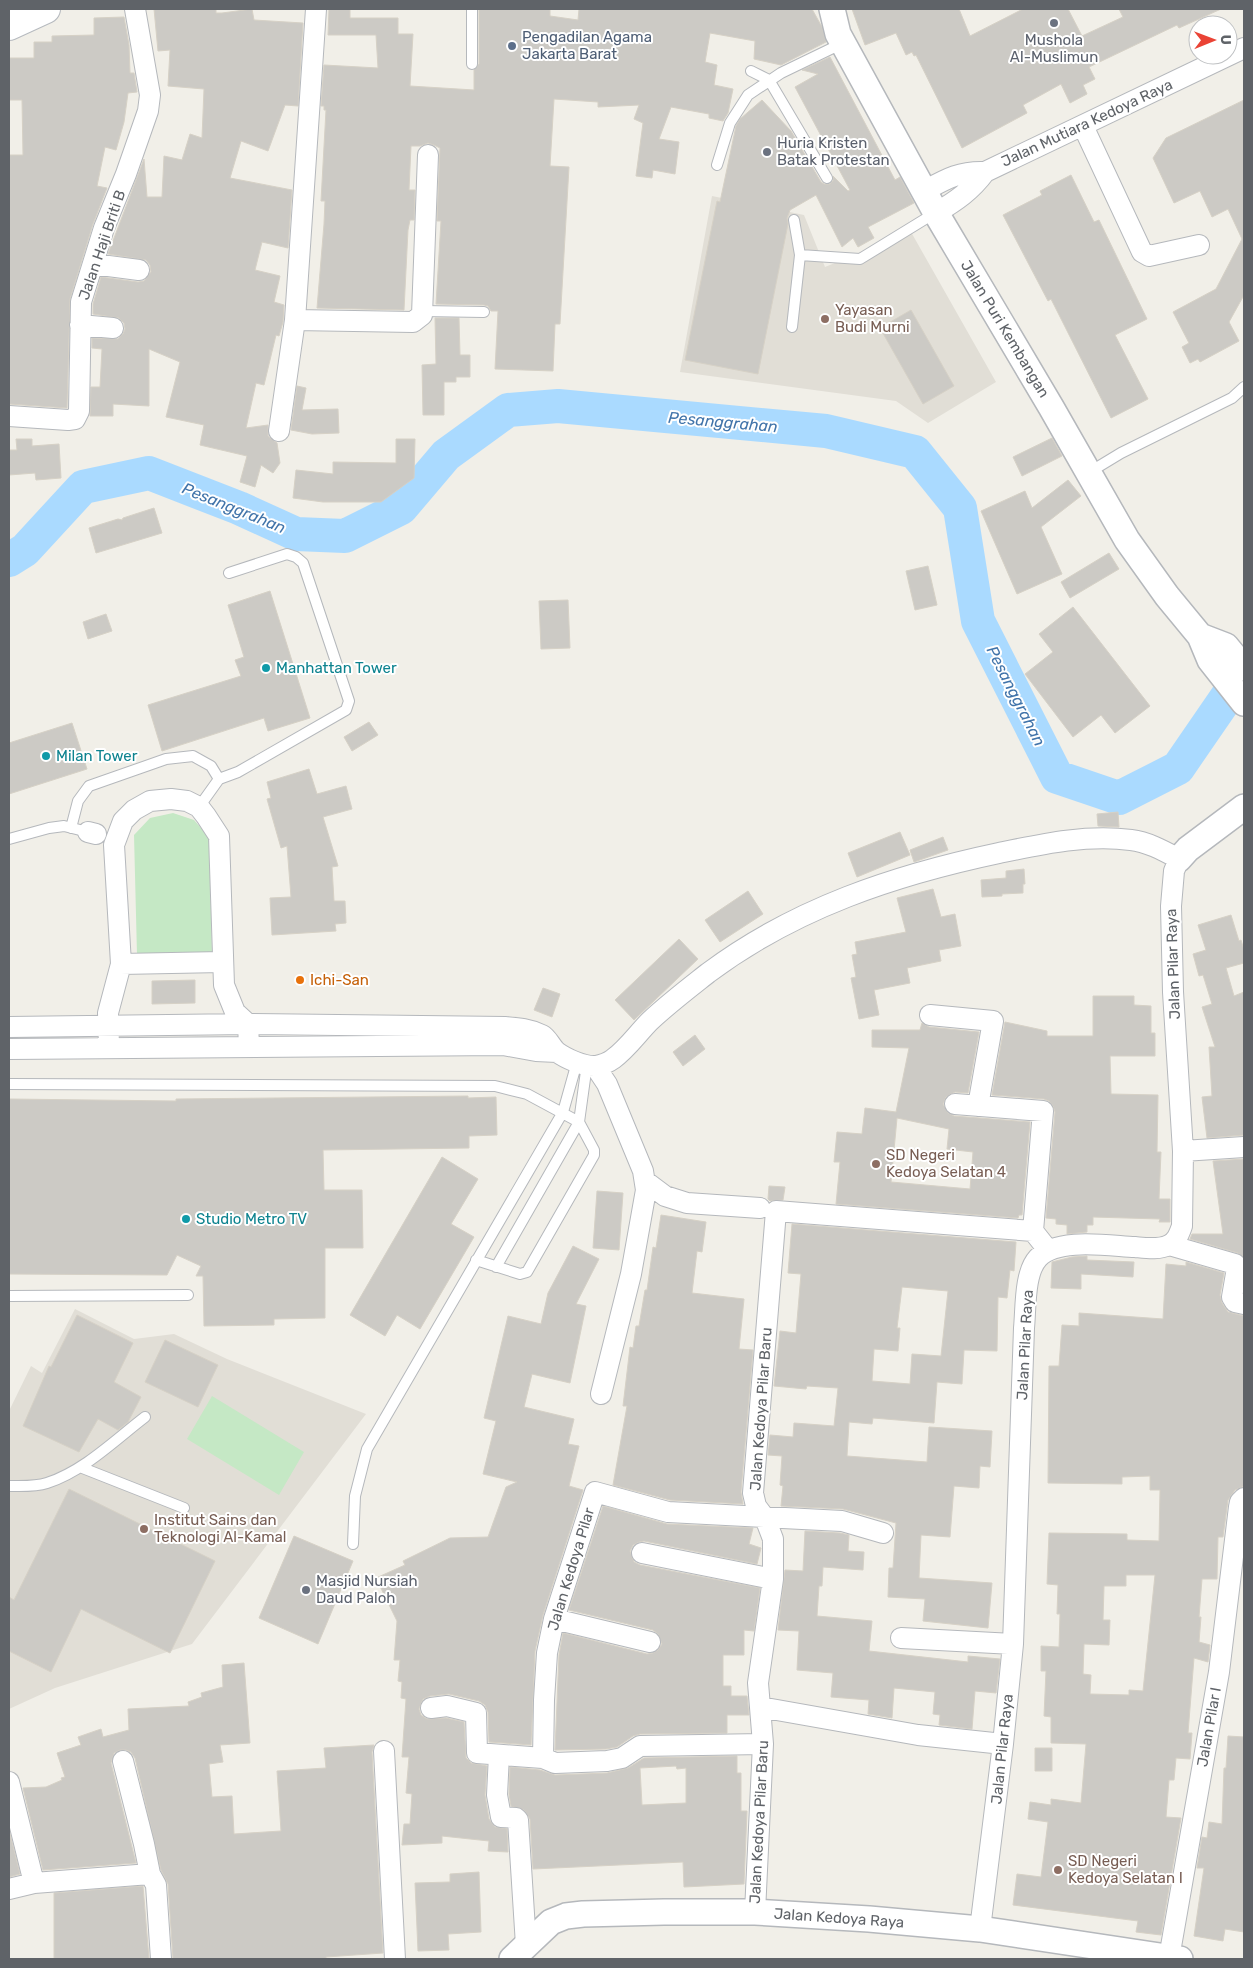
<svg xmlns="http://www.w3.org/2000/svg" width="1253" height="1968" font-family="Rubik,sans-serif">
	<rect width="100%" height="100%" fill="#f1efe8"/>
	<path fill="#e1ded6" d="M712 196 804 215 825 267 911 232 996 382 928 423 896 401 680 372Z
		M75 1309 134 1339 174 1334 227 1359 366 1414 192 1644 55 1688 9 1709V1411L31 1366 42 1373Z"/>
	<path fill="#c5e8c5" d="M173 813 194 820 209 837 212 954 137 955 134 835 150 818Z
		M212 1396 304 1452 279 1495 187 1439Z"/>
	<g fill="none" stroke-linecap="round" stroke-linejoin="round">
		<path stroke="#aadaff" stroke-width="34" d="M9 560 25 550 83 487 149 473 239 508 296 534 345 536 401 508 446 455 508 410 558 406 826 431 915 452 960 508 978 621 1057 777 1119 798 1178 768 1244 672"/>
	</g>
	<path fill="#cccac5" stroke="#d6d1c6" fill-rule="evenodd" d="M154 9H216V13H222L252 9 254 20 303 23 298 106 285 105 268 151 241 141 230 178 292 190 288 248 262 242 255 270 280 276 274 302 284 305 283 322 279 336 276 335 264 385 256 383 246 428 268 425V436L277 443 280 463 273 473 261 465 255 487 240 482 247 456 200 445 204 425 166 417 180 362 149 349V406L113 404V416H90L91 387H100L102 349 92 348V338L118 339 123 334 125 329 124 323 119 318 93 314V304L101 277 138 282 144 281 151 272 150 265 146 260 108 254 144 159 147 197H162L164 156 182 160 190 134 202 138 204 89 168 86 170 50 158 51Z
		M329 9H350V18H398V34H413L410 86 474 90V70L479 64V9H550V16L578 20 579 9H812L822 27 826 42 781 65 754 59 755 41 710 33 705 62 717 65 714 85 733 89 728 113 723 121 709 118V114L671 107 659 139 679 142 675 174 653 170 652 178 636 176 643 123 634 119 639 105 598 107V102L554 99 550 166 569 167 560 324H555L553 371 495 369 498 311H491L488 306 484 305 436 304 441 221H437L440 148 434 145 428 143 420 146H411L409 190H415L414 220H410L408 230 404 310 317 308 324 224 325 201H321L326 110H324V106H321L324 65 378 68 376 35H328Z
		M852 9H959L970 36 1023 9H1068L1082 36 1123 17 1119 9H1221L1179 28 1177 25 1089 67 1095 79 1083 85 1087 94 1070 103 1061 84 1023 105 1027 113 962 148 916 55 914 56 912 52 906 55 896 33 865 45Z
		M124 17 129 45 130 73H134L137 92 128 93 124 122 116 150 105 147 97 186 107 188 93 224 70 299 67 408 9 404V155H23L22 100H9V58H34V42H52V36L94 35V18Z
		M830 57 895 180 900 177 914 203 868 227 874 238 858 247 853 238 842 247 816 195 790 210 787 218 788 224 758 374 685 360 717 201 720 202 736 126 740 119 762 100 791 131 821 182 824 184H830L833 181V176L848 191 850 190 795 87 818 74 802 70Z
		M1244 100V295L1229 322 1239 341 1200 362 1198 359 1190 363 1182 347 1189 343 1173 312 1216 289 1242 239 1228 209 1212 217 1200 191 1174 203 1153 158 1166 138Z
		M1071 175 1094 222 1099 220 1147 319 1115 335 1148 399 1111 418 1051 299 1048 301 1003 215 1042 195 1040 191Z
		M911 310 954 386 923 404 880 328Z
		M435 318H459L460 355H470V377H456V382H444V415H423L422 365 436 364Z
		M297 386 306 388 302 410 338 409 339 433 312 434 291 430Z
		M1052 438 1062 456 1022 476 1013 457Z
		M16 439H32V446L59 444 61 478 36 480 35 473 9 475V450H17Z
		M396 439H415L414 478 381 502H323L293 498 296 470 333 474V462L396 463Z
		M1068 480 1081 496 1041 527 1062 574 1017 594 981 511 1025 491 1032 508Z
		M154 508 162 533 96 553 89 528 118 519 122 520 123 518Z
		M1109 553 1119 569 1070 598 1061 582Z
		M928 566 937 605 915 610 906 571Z
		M270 591 310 718 268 731 264 718 162 751 148 705 241 676 235 660 244 657 228 605Z
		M568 600 570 648 541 649 539 601Z
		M1073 607 1150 706 1115 733 1101 715 1073 737 1025 674 1053 652 1039 634Z
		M106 614 112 631 88 639 83 622Z
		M369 722 378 735 352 751 344 737Z
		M72 723 87 769 9 794V743Z
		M309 769 317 794 346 786 352 809 323 817 338 866 332 867 334 901H345L346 923 335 924 336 931 272 935 270 898 291 897 287 846 281 848 267 799 271 798 267 782Z
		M1118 812 1119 827 1098 826 1097 814Z
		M900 832 910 855 857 877 848 853Z
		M943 837 948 850 914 862 910 850Z
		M1024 869 1025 884H1023V893L1002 894V896L982 897 981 880 1006 878V871Z
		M933 889 941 917 955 914 961 946 939 950 941 961 907 968 910 983 874 990 879 1015 859 1019 851 978 856 977 852 955 857 954 855 942 906 932 897 898Z
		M748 891 763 914 720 942 705 920Z
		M1231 915 1239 941 1241 940 1244 950V963L1226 968 1234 996 1244 992V1135L1207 1138 1202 1097 1212 1096 1209 1047H1215L1202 1007 1212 1004 1203 975 1199 976 1193 954 1206 950 1198 925Z
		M679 939 698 959 634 1020 615 1000Z
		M195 980V1003L152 1004V981Z
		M543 988 560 994 552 1017 534 1010Z
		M1093 996H1134V1005L1151 1006V1033H1155V1056H1110L1111 1094 1158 1095 1157 1152H1161L1159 1199H1170V1222H1159L1160 1219 1093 1217V1225H1087V1232L1067 1234V1225L1056 1224V1219L1046 1218 1055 1112 1053 1106 1049 1101 1044 1099 992 1095 1005 1022 1047 1031V1036H1093Z
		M922 1023 929 1027 979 1032 968 1093 955 1092 946 1097 943 1104 948 1113 954 1116 1030 1122 1022 1215H1019L1018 1218 836 1204 840 1162H834L837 1132 862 1134 865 1108 896 1112 909 1048 872 1047V1030H920ZM897 1118 949 1129 947 1149 973 1152 970 1189 891 1182Z
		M695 1035 705 1049 683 1066 673 1052Z
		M468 1096V1098L496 1097 497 1135 469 1136V1148L323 1150 324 1190H362L363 1248H325V1318L274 1319V1325L204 1326 203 1276H196L201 1266 177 1255 167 1275 9 1274V1099L176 1101V1099Z
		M442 1157 478 1179 451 1224 474 1237 420 1329 397 1315 385 1336 350 1315Z
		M1244 1159V1257L1238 1253 1190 1239 1192 1234H1223L1213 1161Z
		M769 1186 785 1187 783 1200 770 1201 768 1199Z
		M597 1191 623 1193 619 1250 593 1248Z
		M661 1215 706 1222 702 1252 697 1251 692 1293 744 1299 739 1349 753 1350 741 1492 743 1504 670 1500 613 1485 627 1406H623L630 1347 633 1348 636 1326H639L645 1290H647L653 1247 656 1248Z
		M792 1224 1016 1242 1014 1271 1010 1270 1007 1298 998 1297 997 1351 964 1350 962 1384 937 1382 934 1423 873 1418 872 1424 849 1422 847 1456 927 1462 929 1427 992 1431 990 1467 980 1466 979 1488 954 1486 950 1537 921 1535 919 1578 992 1583 988 1628 923 1621 925 1599 888 1597 889 1568H893L896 1523 843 1509 781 1506 783 1486 780 1485 782 1456 768 1455 770 1435 793 1437 794 1423 834 1426 838 1388 807 1386 806 1389 774 1386 780 1331 796 1333 801 1274 788 1273ZM902 1287 948 1291 941 1356 912 1354 910 1384 872 1381 874 1349 898 1351 900 1328H897Z
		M573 1246 599 1259 576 1304 586 1306 570 1383 532 1374 524 1407 574 1419 568 1444 579 1446 569 1486 583 1490 543 1615 535 1651 531 1745 489 1742 488 1712 485 1705 479 1701 449 1694 430 1696 423 1699 419 1709 421 1715 427 1719 446 1718 464 1722 466 1758 471 1763 487 1766 485 1795 489 1819 495 1827 507 1829 508 1852 488 1851 489 1841 442 1836V1843L402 1845 404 1824H410L412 1794 406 1793 409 1757H402L406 1699 401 1698 402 1682 398 1681 400 1660H394L397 1621 376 1578 405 1565 403 1561 450 1538 488 1537 506 1487 517 1482 483 1474 496 1421 484 1418 508 1316 541 1324 548 1293Z
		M1087 1256V1260L1134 1262 1133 1277 1081 1274V1289L1051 1288 1052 1262 1072 1257Z
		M1186 1262 1224 1273 1220 1295 1222 1303 1228 1312 1244 1316V1486L1235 1490 1228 1500 1223 1537H1218L1217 1579H1202L1199 1617H1201L1199 1642 1210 1645 1208 1662 1194 1658 1188 1733H1192L1190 1759 1176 1758 1174 1780H1169L1166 1817 1181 1818 1161 1935 1136 1932 1138 1921 1013 1905 1017 1874 1041 1877 1048 1822 1028 1819 1030 1802 1051 1805V1799L1081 1803 1086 1744 1051 1743V1717L1044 1716 1046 1671H1041V1646L1059 1647 1060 1614H1057L1058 1585 1047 1584 1049 1533 1127 1534V1540L1159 1541 1160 1490H1150V1476L1122 1477V1484L1048 1483 1049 1366H1059L1062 1325 1079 1326V1313L1163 1319 1166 1264 1186 1266ZM1126 1575H1155L1143 1691 1129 1690V1695L1090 1694 1091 1675 1083 1674 1084 1644 1109 1645 1110 1620H1103L1104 1586H1126Z
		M77 1315 133 1343 114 1382 141 1397 128 1422 118 1430 98 1419 79 1452 23 1426 49 1366 51 1367Z
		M165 1340 218 1365 198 1407 145 1382Z
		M69 1489 215 1561 170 1653 81 1609 51 1672 9 1651V1597L14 1600Z
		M603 1506 667 1524 753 1528 749 1544 761 1548 757 1564 644 1541 639 1542 633 1545 630 1551 634 1562 640 1565 760 1588 754 1631 744 1630V1655H723V1686H731V1696H747L749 1715H727V1733L640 1734 633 1736 617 1747 606 1749 555 1750 559 1655 563 1633 647 1654 653 1653 658 1650 662 1644 658 1634 653 1630 569 1610Z
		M805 1531 840 1533 849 1535 848 1551 864 1552 863 1570 823 1567 822 1586H819L817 1616 872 1621 869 1651 968 1662V1656L1000 1659 996 1693 975 1691 972 1729 939 1725 940 1715 933 1714 935 1692 894 1688 892 1718 868 1714 869 1700 831 1697 833 1673 797 1670 799 1631 778 1630 785 1570 803 1571Z
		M294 1536 353 1561 318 1644 259 1618Z
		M244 1663 250 1743 220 1745 223 1762 209 1764 212 1797 232 1796 234 1834 281 1831 277 1771 326 1768 324 1748 374 1745 372 1752 383 1953 326 1957V1959H173L168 1884 161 1870 135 1758 131 1752 126 1750H120L114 1753 111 1763 136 1863 43 1870 23 1788 46 1787 62 1780 61 1778 65 1777 57 1753 81 1745 78 1737 101 1729 103 1737 129 1730 128 1709 189 1706 188 1702 202 1697 201 1693 223 1687 222 1665Z
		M1228 1736 1244 1737V1932L1225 1929 1223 1941 1194 1936 1204 1868H1197L1202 1837 1207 1838 1209 1822 1222 1824 1224 1768H1226Z
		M1035 1748H1052V1771H1035Z
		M737 1756V1773H741V1811H747L744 1884 684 1887 683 1862 533 1869 530 1819 524 1810 511 1806 509 1794 510 1767 540 1770 555 1775 607 1773 628 1768 644 1758ZM676 1766 677 1769 686 1768V1803L642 1805 640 1768Z
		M9 1830 20 1874 9 1877Z
		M479 1872 481 1932 448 1934 449 1950 418 1951 415 1883 450 1882V1874Z
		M143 1886 149 1959H54V1893Z"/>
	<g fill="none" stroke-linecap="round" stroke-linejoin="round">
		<defs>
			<path id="service" d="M472 64V9
				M751 71 769 80 827 178
				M717 165 730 123 748 95 781 73 843 43
				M794 220 800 255 860 259 935 213
				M422 311 484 312
				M792 327 800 255
				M1088 473 1121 453 1232 398 1244 387
				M199 807 219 779 238 772 346 710 349 701 303 563 296 557 287 554 229 573
				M71 828 78 801 89 786 166 759 193 756 211 766 219 779
				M9 839 49 828 64 826 88 832
				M9 1084 495 1086 527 1094 579 1122 594 1150V1155L527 1272 520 1274 476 1260
				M496 1267 579 1122 587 1064
				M9 1296 188 1295
				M80 1467 184 1508
				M9 1486C21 1486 35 1487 47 1483 84 1471 115 1440 145 1417
				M353 1544 355 1496 367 1449 563 1112 577 1062"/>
			<path id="minor" d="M1083 126 1142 252 1149 256 1199 245
				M924 191C946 179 959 171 985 172L1244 48
				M936 213C956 201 971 191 985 172
				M93 264 139 270
				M295 320 413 322 422 315 428 155
				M80 325 113 328
				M9 416 68 420 75 419 79 411 81 302 104 228 126 174 148 111 150 95 135 9
				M279 431 295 320 316 9
				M88 832 96 834
				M121 964 222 962
				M930 1015 993 1021 978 1106
				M9 1027 248 1024 505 1027C518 1028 530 1029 542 1035 548 1038 551 1047 557 1052 565 1058 584 1067 596 1066 601 1065 609 1062 613 1059 627 1049 638 1033 650 1021 668 1004 689 988 708 973 795 908 895 875 999 853 1042 844 1087 834 1131 840 1148 842 1164 851 1179 859L1174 871 1171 906 1173 992 1183 1151 1182 1226C1179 1234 1177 1241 1169 1245 1159 1250 1146 1248 1135 1247 1110 1246 1057 1237 1038 1258 1024 1273 1026 1309 1024 1328L1013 1644 1003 1744 980 1929
				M109 1047 108 1013 121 964 114 845 123 821 134 810 150 801 171 799 187 801 199 807 206 816 219 836 224 985 235 1012 248 1024 249 1046
				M9 1049 503 1045 536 1051 557 1052
				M595 1066 607 1084 643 1171 646 1190 631 1274 601 1394
				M955 1104 1043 1111 1033 1231
				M1183 1151 1244 1147
				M645 1181 665 1196 687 1203 760 1208
				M1169 1245 1235 1264 1237 1268 1232 1297 1235 1302 1244 1304
				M642 1553 773 1579
				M554 1619 650 1642
				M901 1638 1013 1644
				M760 1707 918 1735 1003 1744
				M431 1708 447 1706 476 1713 477 1753 543 1758 544 1700 547 1653 554 1619 595 1492 668 1512 842 1521 883 1533
				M384 1751 395 1959
				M499 1755 497 1795 501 1817 516 1818 518 1820 526 1945
				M543 1758 555 1763 607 1761 622 1758 640 1746 763 1744
				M123 1761 144 1844 150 1874 156 1885 161 1959
				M9 1782 34 1883
				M9 1889 34 1883 150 1874
				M755 1912 763 1744 758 1683 773 1579V1539L765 1518 756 1506 753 1493 776 1211 1033 1231 1048 1250
				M1169 1958 1219 1672 1239 1507 1240 1502 1244 1498"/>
			<path id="tertiary" d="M832 9 838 34 936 213 1051 407 1127 540 1167 596 1200 636 1210 660 1244 703
				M1200 636 1226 646 1244 668
				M1179 859 1188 849 1244 807
				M512 1959 551 1922 566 1916 583 1914 664 1912H755L869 1919 980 1929 1180 1959"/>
			<path id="secondary" d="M9 26 46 9"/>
		</defs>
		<use href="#service" stroke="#b5b8bc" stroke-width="12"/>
		<use href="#minor" stroke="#b5b8bc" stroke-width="22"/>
		<use href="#tertiary" stroke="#b5b8bc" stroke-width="28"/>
		<use href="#secondary" stroke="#b6babf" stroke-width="30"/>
		<use href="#service" stroke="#fff" stroke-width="10"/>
		<use href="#minor" stroke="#fff" stroke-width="20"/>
		<use href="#tertiary" stroke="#fff" stroke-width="25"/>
		<use href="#secondary" stroke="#fff" stroke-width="28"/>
	</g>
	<g fill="#6b7280" stroke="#fff" stroke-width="2">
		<circle cx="1054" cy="23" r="5"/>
		<circle cx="767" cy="152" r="5"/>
		<circle cx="306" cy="1590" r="5"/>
	</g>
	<circle fill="#5c6f8a" stroke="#fff" stroke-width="2" cx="512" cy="46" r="5"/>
	<g fill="#8d6e63" stroke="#fff" stroke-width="2">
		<circle cx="825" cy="319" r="5"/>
		<circle cx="876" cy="1164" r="5"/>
		<circle cx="144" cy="1529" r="5"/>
		<circle cx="1058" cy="1870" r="5"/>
	</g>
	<g fill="#0f9aa8" stroke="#fff" stroke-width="2">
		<circle cx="266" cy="668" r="5"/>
		<circle cx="46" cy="756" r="5"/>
		<circle cx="186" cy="1219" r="5"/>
	</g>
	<circle fill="#e8710a" stroke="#fff" stroke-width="2" cx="300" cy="980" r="5"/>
	<g text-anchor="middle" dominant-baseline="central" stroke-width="4" stroke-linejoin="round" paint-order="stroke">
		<g font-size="15" fill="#4e5e75" stroke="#fff" text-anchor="start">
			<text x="522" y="37">Pengadilan Agama<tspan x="522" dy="17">Jakarta Barat</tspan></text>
		</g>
		<g font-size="15" fill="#5b616d" stroke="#fff" text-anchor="start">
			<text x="1054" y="40" text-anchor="middle">Mushola<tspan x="1054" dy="17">AI-Muslimun</tspan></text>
			<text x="777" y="143">Huria Kristen<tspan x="777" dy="17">Batak Protestan</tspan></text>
			<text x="316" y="1581">Masjid Nursiah<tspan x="316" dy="17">Daud Paloh</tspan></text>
		</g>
		<g font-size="15" fill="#5f6368" stroke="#fff">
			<text transform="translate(1087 123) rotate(-25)">Jalan Mutiara Kedoya Raya</text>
			<text transform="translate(102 245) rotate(-71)">Jalan Haji Briti B</text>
			<text transform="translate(1005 329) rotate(59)">Jalan Puri Kembangan</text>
			<text transform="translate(1173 964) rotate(-92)">Jalan Pilar Raya</text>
			<text transform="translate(1025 1345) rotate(-87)">Jalan Pilar Raya</text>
			<text transform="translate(761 1409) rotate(-86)">Jalan Kedoya Pilar Baru</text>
			<text transform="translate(571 1569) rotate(-73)">Jalan Kedoya Pilar</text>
			<text transform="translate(1209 1727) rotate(-80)">Jalan Pilar I</text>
			<text transform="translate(1002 1749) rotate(-84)">Jalan Pilar Raya</text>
			<text transform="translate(759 1822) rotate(-87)">Jalan Kedoya Pilar Baru</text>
			<text transform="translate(839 1918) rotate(4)">Jalan Kedoya Raya</text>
		</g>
		<g font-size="15" fill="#785e54" stroke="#fff" text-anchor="start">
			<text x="835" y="310">Yayasan<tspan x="835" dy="17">Budi Murni</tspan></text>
			<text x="886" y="1155">SD Negeri<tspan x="886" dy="17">Kedoya Selatan 4</tspan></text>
			<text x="154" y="1520">Institut Sains dan<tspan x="154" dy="17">Teknologi Al-Kamal</tspan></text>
			<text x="1068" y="1861">SD Negeri<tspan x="1068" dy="17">Kedoya Selatan I</tspan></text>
		</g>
		<g font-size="15" fill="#0d838f" stroke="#fff" text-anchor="start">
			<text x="276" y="668">Manhattan Tower</text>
			<text x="56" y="756">Milan Tower</text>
			<text x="196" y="1219">Studio Metro TV</text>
		</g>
		<g font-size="15" fill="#c56008" stroke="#fff" text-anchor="start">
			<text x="310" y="980">Ichi-San</text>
		</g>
		<g font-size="16" font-style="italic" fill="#4174aa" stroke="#fff">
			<text transform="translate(723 422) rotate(5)">Pesanggrahan</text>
			<text transform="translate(234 508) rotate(22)">Pesanggrahan</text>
			<text transform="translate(1016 696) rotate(63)">Pesanggrahan</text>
		</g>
	</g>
	<rect width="1253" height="1968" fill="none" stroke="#5f6368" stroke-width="20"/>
	<g transform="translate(1213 40) rotate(89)"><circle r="24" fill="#ffffff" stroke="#bfc1c3"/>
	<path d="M0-4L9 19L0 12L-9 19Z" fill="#ea4335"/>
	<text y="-8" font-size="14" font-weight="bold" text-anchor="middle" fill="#5f6368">U</text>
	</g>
</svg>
